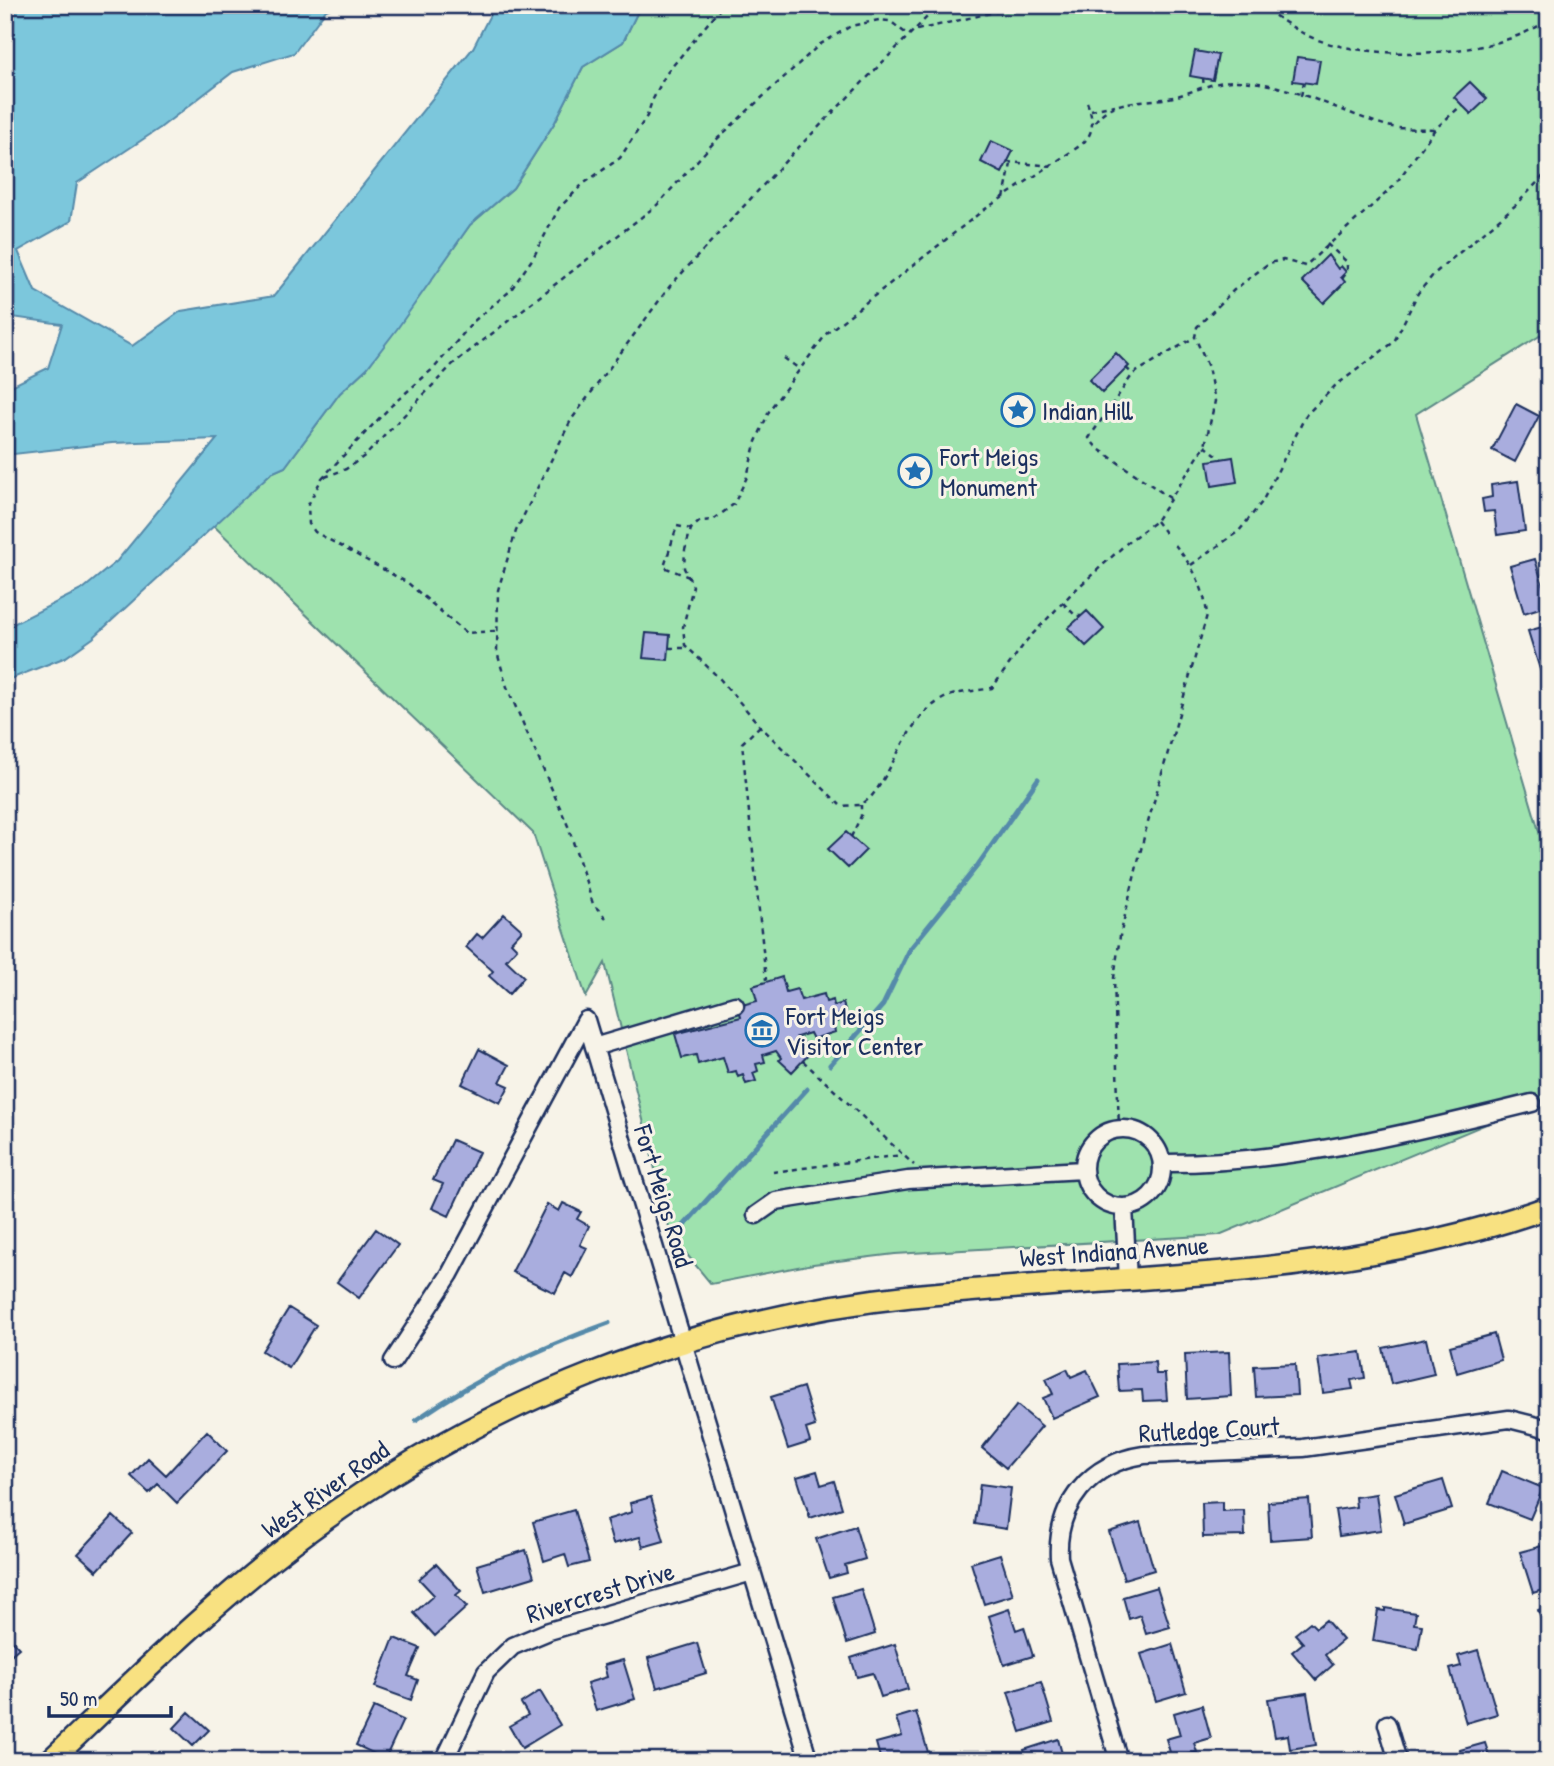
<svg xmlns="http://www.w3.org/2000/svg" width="1554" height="1766" font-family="'Patrick Hand',sans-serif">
	<rect width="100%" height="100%" fill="#f7f3e8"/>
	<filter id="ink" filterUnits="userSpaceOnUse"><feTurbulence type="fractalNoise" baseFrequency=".0143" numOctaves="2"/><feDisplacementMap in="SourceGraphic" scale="14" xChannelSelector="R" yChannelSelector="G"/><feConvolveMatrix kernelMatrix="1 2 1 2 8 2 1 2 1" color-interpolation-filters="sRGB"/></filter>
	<g filter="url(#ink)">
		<path fill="#9ee2ae" stroke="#5c8886" stroke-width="2" d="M641 5H1549V330L1416 414 1549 865V1098L1219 1235 895 1254 813 1264 711 1284 671 1235 605 963 586 997 533 833 213 525 271 473 285 467 340 393 367 368 470 225 513 188 555 122 583 67 623 42Z"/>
		<path fill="#7cc7dc" stroke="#558aaa" stroke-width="2" d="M5 5H338L326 10 294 53 233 72 160 128 77 183 71 221 18 251 35 291 132 346 181 311 274 296 473 48 495 5H641L623 42 583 67 555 122 513 188 470 225 397 329 367 368 340 393 285 467 271 473 93 638 66 657 5 681V628L83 589 117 561 217 439 112 443 5 455V389L48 368 62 324 5 316Z"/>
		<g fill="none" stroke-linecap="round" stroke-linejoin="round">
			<path stroke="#558aaa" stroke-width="5" d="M830 1065 883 1005 910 949 978 865 1038 779
				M670 1241 807 1089
				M416 1420C475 1379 541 1347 609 1323"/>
		</g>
		<path fill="#a9adde" stroke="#1b2f5e" stroke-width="2" d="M1195 51 1218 55 1213 80 1190 76Z
			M1297 57 1320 60 1316 84 1293 81Z
			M1470 82 1487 99 1471 114 1454 97Z
			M991 141 1013 151 1002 173 981 162Z
			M1328 255 1338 269 1341 266 1346 272 1341 277 1345 282 1324 303 1302 281Z
			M1116 353 1129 366 1102 393 1089 380Z
			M1516 404 1539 416 1515 462 1492 450Z
			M1233 457 1237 482 1212 486 1208 461Z
			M1518 481 1525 531 1497 535 1494 511 1484 512 1482 499 1492 497 1491 485Z
			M1535 559 1549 605 1524 613 1510 566Z
			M1087 611 1104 629 1086 646 1068 628Z
			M1549 625V678L1543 679 1528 631Z
			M646 633 670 635 668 660 643 658Z
			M846 832 866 850 848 868 828 849Z
			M504 914 522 930 511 942 517 948 506 960 524 977 509 994 489 976 493 971 466 947 477 934 482 938Z
			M782 977 786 992 797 989 801 1000 824 994 826 1002 833 1000 834 1006 843 1003 846 1013 838 1015 839 1021 833 1023 835 1032 813 1039 810 1033 797 1037 813 1050 792 1072 779 1060 781 1058 776 1051 763 1055 765 1062 756 1064 758 1071 753 1073 756 1081 746 1084 743 1075 738 1077 736 1071 728 1073 723 1057 698 1064 696 1055 682 1058 675 1034 741 1017 738 1006 757 1001 753 986Z
			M479 1049 509 1065 500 1082 509 1086 500 1103 462 1084Z
			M452 1140 479 1152 449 1216 432 1208 443 1184 433 1180Z
			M563 1203 581 1212 577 1219 589 1226 580 1245 587 1248 572 1277 565 1273 555 1293 512 1272 547 1204 559 1211Z
			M376 1229 398 1245 359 1298 337 1282Z
			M289 1308 316 1325 289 1368 262 1351Z
			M1494 1334 1501 1360 1457 1373 1450 1346Z
			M1426 1339 1434 1374 1391 1384 1383 1348Z
			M1229 1352 1231 1396 1187 1399 1185 1354Z
			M1361 1352 1365 1378 1351 1380 1353 1389 1323 1393 1318 1358Z
			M1155 1362 1156 1374H1165L1167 1400 1143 1401 1142 1390 1119 1391 1117 1364Z
			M1295 1364 1297 1395 1256 1397 1254 1366Z
			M1067 1369 1071 1377 1087 1370 1100 1397 1052 1418 1043 1398 1053 1394 1046 1379Z
			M803 1387 815 1426 806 1429 810 1442 788 1449 771 1397Z
			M1017 1405 1042 1426 1006 1468 982 1448Z
			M207 1431 227 1451 177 1503 158 1484 149 1493 131 1476 148 1458 166 1475Z
			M817 1471 821 1485 834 1481 842 1508 810 1518 797 1477Z
			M1502 1471 1543 1488 1530 1519 1489 1503Z
			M1443 1480 1452 1509 1404 1524 1395 1494Z
			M980 1484 1011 1488 1006 1529 975 1524Z
			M1376 1494 1381 1530 1339 1536 1335 1510 1356 1507 1355 1497Z
			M651 1497 664 1541 643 1547 640 1537 613 1544 606 1520 632 1512 630 1503Z
			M1309 1499 1312 1537 1270 1540 1268 1502Z
			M1222 1502V1511L1244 1510 1245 1536 1203 1537 1202 1503Z
			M574 1510 589 1562 569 1567 565 1554 544 1561 533 1522Z
			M113 1516 132 1533 97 1571 78 1554Z
			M1140 1522 1154 1570 1124 1579 1109 1532Z
			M855 1526 865 1559 845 1565 847 1573 829 1578 816 1539Z
			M1549 1544V1588L1533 1593 1520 1552Z
			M526 1550 534 1577 485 1592 477 1565Z
			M1000 1554 1013 1595 984 1604 971 1563Z
			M436 1564 461 1591 456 1595 467 1607 435 1636 414 1613 434 1595 419 1579Z
			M1157 1587 1170 1627 1146 1634 1140 1615 1129 1619 1123 1597Z
			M861 1589 875 1634 847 1643 833 1597Z
			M1549 1606V1636L1546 1635 1538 1610Z
			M1385 1608 1416 1613 1414 1624 1422 1625 1418 1649 1373 1641 1378 1610 1385 1611Z
			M1009 1609 1016 1630 1024 1627 1033 1656 1004 1665 989 1616Z
			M1326 1620 1343 1640 1325 1655 1333 1665 1316 1680 1292 1652 1303 1643 1295 1634 1310 1622 1316 1628Z
			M5 1633 19 1648 5 1660Z
			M394 1638 420 1648 408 1676 418 1680 411 1700 375 1687Z
			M697 1643 706 1673 657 1688 648 1658Z
			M895 1644 908 1689 881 1697 873 1673 857 1677 851 1658Z
			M1172 1644 1186 1692 1156 1701 1141 1654Z
			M1478 1650 1497 1714 1466 1723 1450 1669 1461 1666 1458 1656Z
			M623 1660 635 1699 596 1711 587 1683 607 1677 604 1665Z
			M1041 1682 1053 1722 1021 1732 1008 1692Z
			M540 1691 560 1725 522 1748 509 1726 528 1715 521 1703Z
			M1307 1693 1316 1745 1290 1749 1288 1735 1275 1737 1268 1699Z
			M1202 1705 1211 1738 1194 1743 1197 1752 1172 1759 1166 1739 1180 1735 1174 1713Z
			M374 1707 403 1720 385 1759 356 1745Z
			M189 1712 209 1730 193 1746 174 1728Z
			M916 1712 928 1752 899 1761H881L876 1743 902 1736 896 1718Z
			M1058 1739 1064 1761H1027L1024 1750Z
			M1485 1743 1491 1761H1463L1460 1750Z"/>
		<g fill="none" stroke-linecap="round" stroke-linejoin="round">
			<defs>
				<path id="minor" d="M594 1047 735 1005
					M1084 1168a39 39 0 1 1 78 0a39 39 0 1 1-78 0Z
					M1162 1163C1286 1164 1411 1133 1532 1103
					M1124 1208 1128 1279
					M756 1215 776 1201 908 1180 1083 1170
					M393 1361 450 1274 586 1020 809 1761
					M1387 1724 1398 1761
					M444 1761 486 1672 513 1646 549 1631 752 1572
					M1119 1761 1059 1558C1056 1504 1090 1463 1144 1455L1303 1448 1509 1419 1549 1429"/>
				<path id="major" d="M50 1761C134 1681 217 1598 310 1530 488 1399 692 1319 911 1296 1124 1274 1345 1281 1549 1207"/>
			</defs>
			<use href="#minor" stroke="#1b2f5e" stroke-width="21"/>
			<use href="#major" stroke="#1b2f5e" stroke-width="26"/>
			<path stroke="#1b2f5e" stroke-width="2.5" stroke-dasharray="5 5" stroke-linecap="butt" d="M1258 5C1277 16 1298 33 1318 40 1378 61 1497 58 1549 19
				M917 30 995 12 1044 5
				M1203 78 1204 88
				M1301 96 1304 82
				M1087 102C1093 119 1096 132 1081 145L981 212 827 333 770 409 755 444 747 477 734 504 713 520 700 521 691 529 685 550 684 568 693 586 683 627 685 645 720 679 760 726 841 806 861 805 870 798C897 767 907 713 949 696 963 691 978 691 992 688L1027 640 1071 594 1128 542 1156 521 1205 446 1215 401 1208 367 1195 337 1197 327 1234 290 1269 263 1283 260 1305 266 1394 186 1435 129 1462 105
				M1091 110 1115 105
				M1095 122C1109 100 1139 102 1163 99 1187 96 1210 81 1235 81 1287 81 1338 112 1388 126 1403 130 1420 128 1435 129
				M1007 162 1053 166
				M1004 198 1011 164
				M1327 244 1347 262V272L1342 279
				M784 358 798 368
				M1126 368 1133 374
				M1205 446 1222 459
				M325 477 346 469 366 455 453 364 657 205 716 140 819 45 851 26 879 20 890 21 908 35
				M1170 498 1097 448 1089 438 1133 374 1195 337
				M1156 521 1166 534
				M1191 565 1239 531 1262 502 1306 415 1335 386 1394 342 1418 293 1434 274 1517 204 1549 170
				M689 577 664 567 677 526 691 529
				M1063 603 1076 616H1081
				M495 631 466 633 408 583 315 532 309 524 308 505 322 478 392 405 435 367 474 321 510 291 533 258 559 208 583 184 620 158 647 116 652 101 666 74 723 5
				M669 648H687
				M760 726 742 743 766 980
				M851 837 861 816V805
				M606 918 593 904 568 826 507 687 497 652 498 590 516 531 571 420 670 286 792 154 939 5
				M803 1061 914 1165
				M1119 1129 1114 978 1120 936 1145 833 1207 615C1204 584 1192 566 1172 541
				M773 1172 902 1155"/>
			<use href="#minor" stroke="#f7f3e8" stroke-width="16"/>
			<use href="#major" stroke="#f8e181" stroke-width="21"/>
		</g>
	</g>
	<defs>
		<symbol id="sight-ring" viewBox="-11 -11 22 22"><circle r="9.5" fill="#f7f3e8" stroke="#1f6fb2" stroke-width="1.5"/><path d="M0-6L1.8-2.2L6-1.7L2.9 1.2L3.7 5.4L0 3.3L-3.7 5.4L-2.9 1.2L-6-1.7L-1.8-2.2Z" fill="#1f6fb2"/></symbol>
		<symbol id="museum-ring" viewBox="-11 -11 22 22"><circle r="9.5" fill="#f7f3e8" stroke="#1f6fb2" stroke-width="1.5"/><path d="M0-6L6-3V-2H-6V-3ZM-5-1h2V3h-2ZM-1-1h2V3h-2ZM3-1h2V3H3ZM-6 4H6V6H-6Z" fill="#1f6fb2"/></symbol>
	</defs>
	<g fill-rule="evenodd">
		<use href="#sight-ring" x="999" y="391" width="38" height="38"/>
		<use href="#sight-ring" x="896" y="452" width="38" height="38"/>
		<use href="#museum-ring" x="743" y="1011" width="38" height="38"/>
	</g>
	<g text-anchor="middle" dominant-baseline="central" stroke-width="6" stroke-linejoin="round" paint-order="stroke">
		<g font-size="26" fill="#1b2f5e" stroke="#f7f3e8" text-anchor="start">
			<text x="1042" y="410">Indian Hill</text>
			<text x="940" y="456">Fort Meigs<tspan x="940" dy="30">Monument</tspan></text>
			<text x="786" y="1015">Fort Meigs<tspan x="786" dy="30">Visitor Center</tspan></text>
		</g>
		<g font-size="26" fill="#1b2f5e" stroke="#f7f3e8">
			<text transform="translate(664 1196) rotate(73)">Fort Meigs Road</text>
			<text transform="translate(1114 1251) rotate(-4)">West Indiana Avenue</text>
			<text transform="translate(1209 1429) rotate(-3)">Rutledge Court</text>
			<text transform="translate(325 1489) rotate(-35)">West River Road</text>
			<text transform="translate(600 1592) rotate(-17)">Rivercrest Drive</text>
		</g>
	</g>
	<rect width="1554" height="1766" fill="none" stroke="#f7f3e8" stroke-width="28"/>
	<rect x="14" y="14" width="1526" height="1738" fill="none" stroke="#1b2f5e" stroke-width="2.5" filter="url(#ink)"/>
	<path d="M49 1706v10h122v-10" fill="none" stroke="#1b2f5e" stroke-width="3.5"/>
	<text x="60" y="1706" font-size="21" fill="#1b2f5e" stroke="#f7f3e8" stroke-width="5" paint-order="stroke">50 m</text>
</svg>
